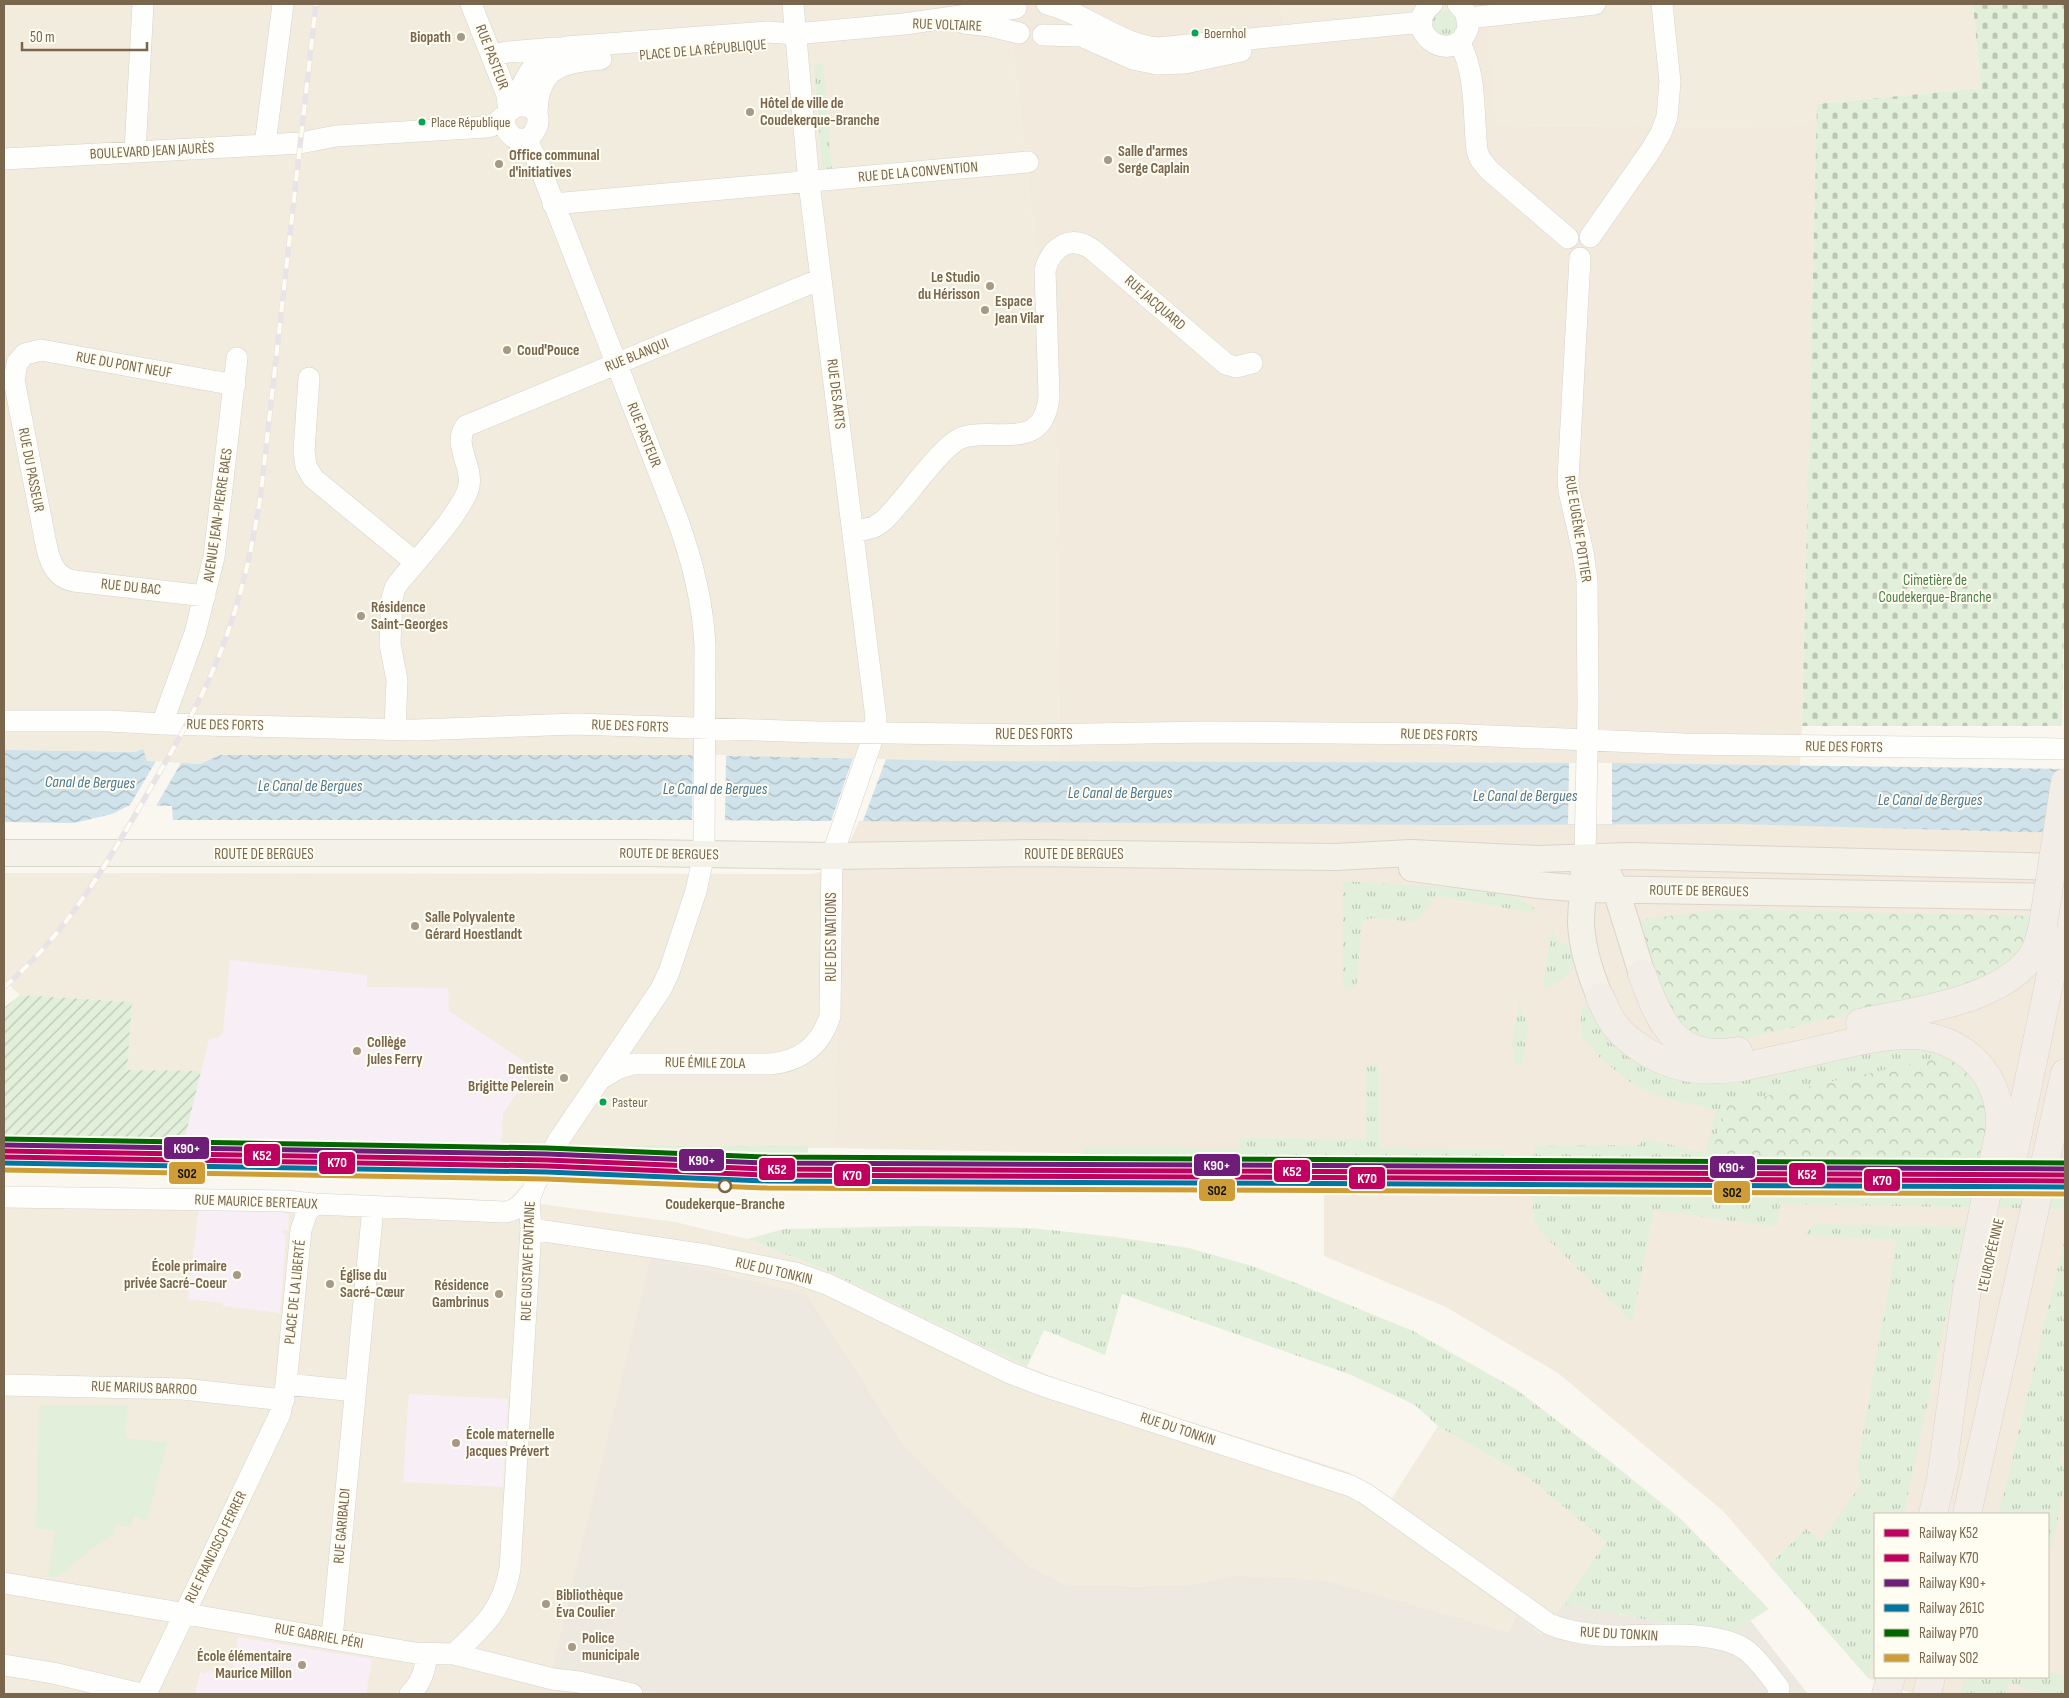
<svg xmlns="http://www.w3.org/2000/svg" width="2069" height="1698" font-family="'Sofia Sans Condensed',sans-serif">
	<defs>
		<pattern id="grass-tufts" width="24" height="20" patternUnits="userSpaceOnUse" patternTransform="scale(1.25)"><rect width="24" height="20" fill="#e2f0db"/><path d="M3 7l-1-3M5 7V3M7 7l1-3M15 17l-1-3M17 17v-4M19 17l1-3" fill="none" stroke="#bcc6b4"/></pattern>
		<pattern id="forest-crowns" width="20" height="18" patternUnits="userSpaceOnUse" patternTransform="scale(1.25)"><rect width="20" height="18" fill="#e2f0db"/><path d="M2 6a3 3 0 1 1 6 0M12 15a3 3 0 1 1 6 0" fill="none" stroke="#bcc6b4"/></pattern>
		<pattern id="cemetery-stones" width="16" height="16" patternUnits="userSpaceOnUse" patternTransform="scale(1.25)"><rect width="16" height="16" fill="#e2f0db"/><path d="M2 7V4a2 2 0 0 1 4 0v3zM10 15v-3a2 2 0 0 1 4 0v3z" fill="#bcc6b4"/></pattern>
		<pattern id="garden-furrows" width="10" height="10" patternUnits="userSpaceOnUse" patternTransform="scale(1.25)"><rect width="10" height="10" fill="#e2f0db"/><path d="M-1 1l2-2M0 10L10 0M9 11l2-2" fill="none" stroke="#bcc6b4"/></pattern>
		<pattern id="water-waves" width="16" height="10" patternUnits="userSpaceOnUse" patternTransform="scale(1.25)"><rect width="16" height="10" fill="#d0e2ea"/><path d="M0 5q4-4 8 0t8 0" fill="none" stroke="#aebbc0"/></pattern>
	</defs>
	<rect width="100%" height="100%" fill="#f9f7f0"/>
	<path fill="#f2ecde" d="M4 4H1008L1056 432 1059 761H954L693 755H220L200 764 147 761 142 749 135 752 4 750Z
		M1279 4H1973L1981 88 1817 104V119L1782 127 1496 125 1286 25Z
		M839 867 835 1148 183 1145 201 1072 127 1070 132 1002 20 995 4 980V873L812 874Z
		M4 1193 455 1198 540 1204 675 1222 747 1239 821 1268 1027 1367 1063 1381 1348 1472 1390 1501 1438 1426 1529 1478 1606 1542 1542 1635 1516 1617 1509 1633 1236 1576 1175 1587 1069 1586 1027 1565 905 1447 807 1296 582 1675 662 1694H4Z"/>
	<path fill="#f3eade" fill-rule="evenodd" d="M1008 4H1279L1286 25 1484 9 1496 125 1782 127 1817 119 1802 726 1797 825 2065 833V1694H1915L1869 1679 1723 1511 1558 1373 1446 1307 1324 1256V1159L835 1148 839 867 886 759 1059 760 1056 432ZM1875 1514H2048V1677H1875Z"/>
	<path fill="#ede8e0" d="M651 1257 807 1295 905 1447 1027 1565 1069 1586 1175 1587 1236 1576 1326 1581 1509 1633 1516 1616 1541 1635 1563 1604 1728 1635 1750 1620 1808 1694H662L552 1670Z"/>
	<path fill="#f8eff6" d="M230 960 367 975V987L448 988 449 1011 534 1068 503 1113 501 1147 183 1145 209 1040 219 1037 223 1032Z
		M199 1207 284 1211V1213L289 1214 288 1230H283V1235H286L280 1313 223 1306V1303L188 1299Z
		M409 1394 508 1399 503 1487 403 1482Z
		M238 1637 372 1659 366 1694H195L200 1673 202 1672 205 1674 207 1671 232 1675Z"/>
	<path fill="url(#grass-tufts)" d="M1432 23a13 13 0 1 1 26 0a13 13 0 1 1-26 0Z
		M823 64 832 171 823 176 814 65Z
		M1343 881 1460 888 1512 896 1529 904 1541 914 1436 896 1417 922 1375 918 1366 919 1362 925 1356 989H1343Z
		M1552 928 1557 940 1563 944 1577 948C1575 975 1569 977 1545 989L1543 984Z
		M1519 1000 1528 1027 1522 1066 1513 1064 1515 1051 1511 1050Z
		M1581 1006H1587L1596 1009 1653 1069 1901 1042 1948 1056 1725 1105 1709 1166 1531 1162 1535 1146 1640 1145 1643 1138 1705 1153 1716 1110 1663 1098 1635 1086 1601 1059 1581 1036Z
		M1379 1065V1148L1505 1150 1503 1163H1185L1083 1160V1147L1240 1149V1138L1366 1139V1066Z
		M625 1146H808V1157L630 1154Z
		M1532 1192 2065 1194V1209L1780 1204 1776 1227 1654 1210 1632 1323 1543 1234 1534 1221Z
		M1815 1224 1965 1227 1904 1514H1875V1648L1869 1679 1769 1565 1806 1529 1821 1540 1861 1485 1857 1465 1897 1240 1806 1235 1808 1230Z
		M920 1226 1031 1228 1115 1237 1189 1248 1252 1266 1301 1285 1413 1331 1517 1390 1611 1462 1681 1519 1769 1609 1728 1635 1563 1604 1606 1542 1529 1478 1438 1426 1415 1405 1349 1374 1122 1294 1105 1355 1044 1330 1027 1367 821 1268 747 1239 784 1229Z
		M2065 1237V1442L2060 1463 2065 1464V1485L2052 1548 2048 1546V1514H1999Z
		M2048 1673 2065 1675V1694H2046L2009 1683 2006 1694H1961L1964 1677H2048Z"/>
	<path fill="url(#forest-crowns)" d="M1719 909 2031 916C2030 925 2030 935 2027 943 2022 959 1978 981 1963 988L1726 1043 1693 1036 1663 1006 1638 929 1641 919 1653 918Z
		M1948 1056 1972 1077 1984 1099 1990 1121 1978 1164 1709 1166 1725 1105Z"/>
	<path fill="url(#cemetery-stones)" d="M1973 4H2065V558L2062 726H1802L1817 104 1981 88Z"/>
	<path fill="#e2f0db" d="M39 1405H128L125 1438 167 1442 147 1521 134 1516 131 1526 116 1524 113 1535 94 1547 56 1578 48 1576 55 1531 36 1528Z"/>
	<path fill="url(#garden-furrows)" d="M20 995 132 1002 127 1070 201 1071 183 1145 4 1141V1008Z"/>
	<path fill="url(#water-waves)" d="M143 749 147 761 200 764 220 755H693L954 761 1612 763 2065 769V833L1734 824 1443 825 692 820H173L172 806 130 805 112 814 74 823 4 822V750L135 752Z"/>
	<path fill="#f9f7f0" d="M693 755H726L725 821 692 820Z
		M853 758 886 759 863 821H831Z
		M156 761 181 763 156 806 130 805Z
		M1569 763H1612V824H1568Z"/>
	<g fill="none" stroke-linecap="round" stroke-linejoin="round">
		<defs>
			<path id="minor" d="M471 4 507 95 509 111
				M1047 4C1085 13 1120 45 1158 48L1422 22
				M1432 4C1398 30 1454 70 1468 28L1466 13 1458 4
				M1468 18 1595 4
				M964 23 990 26 1019 33
				M1043 35 1081 36 1133 59 1157 64 1185 63 1241 51
				M1459 42C1477 73 1473 115 1477 150L1480 159 1489 170 1568 238
				M492 56 507 52 555 48
				M512 108C525 79 531 56 566 47L768 32 795 34 904 24 1016 8
				M537 115C537 68 561 62 601 59
				M265 145 283 4
				M135 152 143 4
				M4 159 265 145 300 143 336 136 487 127C502 125 507 105 522 106 555 107 530 158 509 133 504 128 504 122 506 115
				M553 204 1028 162
				M1590 237 1651 150 1661 133 1667 117 1670 82 1662 4
				M1580 258 1568 480 1569 491 1583 552 1587 580 1588 704 1585 856
				M309 378 304 451 306 466 313 478 415 562
				M854 532 874 527 883 521C903 503 941 446 961 438 995 426 1044 454 1049 396L1045 270C1052 246 1071 234 1093 250L1226 364 1236 367 1252 363
				M205 596 74 581C57 578 51 565 47 549L14 380 17 363 25 354 41 350 235 385
				M4 721H109L162 724 417 730 575 724 816 732 1030 735 1207 732 1445 734 1684 744 2065 749
				M162 724 195 633 214 557 237 358
				M395 729 397 680 390 644 392 599 395 588 399 582C416 561 464 510 469 486 473 466 452 443 466 426L821 279
				M602 1078 617 1069 633 1064H769C800 1062 821 1045 830 1016L832 856 871 743 876 718 809 183 793 4
				M4 1197 285 1201 315 1204 504 1212C517 1211 522 1203 530 1194
				M531 1229 706 1255 795 1273 827 1284 1010 1373 1044 1386 1351 1486 1366 1494 1549 1624C1571 1633 1593 1635 1617 1636 1652 1636 1717 1629 1746 1650 1759 1660 1769 1675 1779 1688L1778 1694
				M286 1384 355 1391
				M4 1385 183 1389 284 1400
				M4 1583 415 1653 454 1654 553 1679 579 1682 632 1694
				M332 1638 373 1207
				M454 1654C484 1626 502 1611 510 1569L531 1229 529 1200 535 1184 558 1141 661 989 669 972 696 891 704 854 705 646C703 603 692 560 678 521L537 160 530 147 521 139
				M4 1665 53 1673 141 1694
				M146 1694 280 1414 286 1384 301 1230 307 1212 315 1204
				M410 1694C422 1682 425 1670 427 1654"/>
			<path id="major" d="M4 853H644L832 856 1032 853 1335 857 1411 853 1538 859 1630 856 2065 867
				M1412 868 1538 885 1584 889 2065 897
				M1584 872C1584 889 1581 906 1581 923 1582 949 1590 973 1600 997
				M1609 876 1616 890 1642 974"/>
			<path id="highway" d="M1642 974C1660 1023 1676 1062 1738 1051
				M1600 997C1604 1005 1607 1014 1612 1021 1620 1034 1632 1043 1645 1051 1690 1079 1732 1070 1780 1059 1804 1054 1827 1048 1850 1043 1896 1033 1941 1026 1977 1063 1994 1081 2001 1105 2000 1129L1967 1290 1941 1479
				M1860 1023C1912 1011 2007 1001 2035 951 2039 943 2041 934 2043 925
				M2010 1171 2065 907
				M1933 1514 1945 1462
				M1967 1514 2065 1073
				M1886 1694 1891 1677
				M1927 1694 1931 1677"/>
		</defs>
		<use href="#minor" stroke="#d7d3ca" stroke-width="22"/>
		<use href="#major" stroke="#dad4cc" stroke-width="28"/>
		<use href="#highway" stroke="#dad4cc" stroke-width="29"/>
		<use href="#minor" stroke="#fefefd" stroke-width="21"/>
		<use href="#major" stroke="#f3f1e8" stroke-width="26"/>
		<use href="#highway" stroke="#f2ede7" stroke-width="28"/>
		<defs>
			<path id="rail" d="M4 987C62 938 100 875 138 810 164 764 192 719 213 670 238 613 252 553 261 492L316 4"/>
		</defs>
		<use href="#rail" stroke="#e7e3e7" stroke-width="5.5"/>
		<use href="#rail" stroke="#fffdf2" stroke-width="4" stroke-dasharray="11" stroke-linecap="butt"/>
		<defs>
			<path id="highway-bridge" d="M2043 925 2065 782"/>
		</defs>
		<use href="#highway-bridge" stroke="#dad4cc" stroke-width="29" stroke-linecap="butt"/>
		<use href="#highway-bridge" stroke="#f2ede7" stroke-width="28"/>
		<defs>
			<path id="rail-1" d="M4 1151 547 1160 767 1169 2065 1175"/>
			<path id="rail-2" d="M4 1157 547 1166 767 1175 2065 1181"/>
			<path id="rail-3" d="M4 1145 547 1154 767 1163 2065 1169"/>
			<path id="rail-4" d="M4 1163 547 1172 767 1181 2065 1187"/>
			<path id="rail-5" d="M4 1139 547 1148 767 1157 2065 1163"/>
			<path id="rail-6" d="M4 1170 546 1179 767 1188 2065 1194"/>
		</defs>
		<use href="#rail-1" stroke="#fffdf2" stroke-width="9"/>
		<use href="#rail-2" stroke="#fffdf2" stroke-width="9"/>
		<use href="#rail-3" stroke="#fffdf2" stroke-width="9"/>
		<use href="#rail-4" stroke="#fffdf2" stroke-width="9"/>
		<use href="#rail-5" stroke="#fffdf2" stroke-width="9"/>
		<use href="#rail-6" stroke="#fffdf2" stroke-width="9"/>
		<use href="#rail-1" stroke="#bf005f" stroke-width="5"/>
		<use href="#rail-2" stroke="#bf005f" stroke-width="5"/>
		<use href="#rail-3" stroke="#6e1e78" stroke-width="5"/>
		<use href="#rail-4" stroke="#0075a1" stroke-width="5"/>
		<use href="#rail-5" stroke="#060" stroke-width="5"/>
		<use href="#rail-6" stroke="#cf9d38" stroke-width="5"/>
	</g>
	<g fill="#00a651" stroke="#fffdf2" stroke-width="2">
		<circle cx="1195" cy="33" r="4.5"/>
		<circle cx="422" cy="122" r="4.5"/>
		<circle cx="603" cy="1102" r="4.5"/>
	</g>
	<g fill="#a69986" stroke="#fffdf2" stroke-width="2">
		<circle cx="461" cy="37" r="5"/>
		<circle cx="750" cy="112" r="5"/>
		<circle cx="1108" cy="160" r="5"/>
		<circle cx="499" cy="164" r="5"/>
		<circle cx="990" cy="286" r="5"/>
		<circle cx="985" cy="310" r="5"/>
		<circle cx="507" cy="350" r="5"/>
		<circle cx="361" cy="616" r="5"/>
		<circle cx="415" cy="926" r="5"/>
		<circle cx="357" cy="1051" r="5"/>
		<circle cx="564" cy="1078" r="5"/>
		<circle cx="237" cy="1275" r="5"/>
		<circle cx="330" cy="1284" r="5"/>
		<circle cx="499" cy="1294" r="5"/>
		<circle cx="456" cy="1443" r="5"/>
		<circle cx="546" cy="1604" r="5"/>
		<circle cx="572" cy="1647" r="5"/>
		<circle cx="302" cy="1665" r="5"/>
	</g>
	<circle fill="#fffdf2" stroke="#79664d" stroke-width="2.5" cx="725" cy="1186" r="6"/>
	<g text-anchor="middle" dominant-baseline="central" stroke-width="4" stroke-linejoin="round" paint-order="stroke">
		<g font-size="14" fill="#79664d" stroke="#fffdf2" text-anchor="start">
			<text x="1204" y="33">Boernhol</text>
			<text x="431" y="122">Place République</text>
			<text x="612" y="1102">Pasteur</text>
		</g>
		<g font-size="15" fill="#79664d" stroke="#fffdf2">
			<text transform="translate(947 25) rotate(2)">RUE VOLTAIRE</text>
			<text transform="translate(703 50) rotate(-5)">PLACE DE LA RÉPUBLIQUE</text>
			<text transform="translate(492 57) rotate(69)">RUE PASTEUR</text>
			<text transform="translate(152 151) rotate(-3)">BOULEVARD JEAN JAURÈS</text>
			<text transform="translate(918 172) rotate(-5)">RUE DE LA CONVENTION</text>
			<text transform="translate(1155 303) rotate(41)">RUE JACQUARD</text>
			<text transform="translate(637 355) rotate(-22)">RUE BLANQUI</text>
			<text transform="translate(124 365) rotate(10)">RUE DU PONT NEUF</text>
			<text transform="translate(836 394) rotate(83)">RUE DES ARTS</text>
			<text transform="translate(644 435) rotate(68)">RUE PASTEUR</text>
			<text transform="translate(31 470) rotate(79)">RUE DU PASSEUR</text>
			<text transform="translate(218 515) rotate(-82)">AVENUE JEAN-PIERRE BAES</text>
			<text transform="translate(1578 529) rotate(81)">RUE EUGÈNE POTTIER</text>
			<text transform="translate(131 587) rotate(6)">RUE DU BAC</text>
			<text transform="translate(225 725) rotate(1)">RUE DES FORTS</text>
			<text transform="translate(630 726) rotate(2)">RUE DES FORTS</text>
			<text x="1034" y="734">RUE DES FORTS</text>
			<text transform="translate(1439 735) rotate(2)">RUE DES FORTS</text>
			<text transform="translate(1844 747) rotate(1)">RUE DES FORTS</text>
			<text x="264" y="854">ROUTE DE BERGUES</text>
			<text transform="translate(669 854) rotate(1)">ROUTE DE BERGUES</text>
			<text x="1074" y="854">ROUTE DE BERGUES</text>
			<text transform="translate(1699 891) rotate(1)">ROUTE DE BERGUES</text>
			<text transform="translate(831 937) rotate(-90)">RUE DES NATIONS</text>
			<text transform="translate(705 1063) rotate(1)">RUE ÉMILE ZOLA</text>
			<text transform="translate(256 1202) rotate(2)">RUE MAURICE BERTEAUX</text>
			<text transform="translate(1991 1255) rotate(-77)">L'EUROPÉENNE</text>
			<text transform="translate(528 1261) rotate(-88)">RUE GUSTAVE FONTAINE</text>
			<text transform="translate(774 1271) rotate(13)">RUE DU TONKIN</text>
			<text transform="translate(295 1292) rotate(-84)">PLACE DE LA LIBERTÉ</text>
			<text transform="translate(144 1388) rotate(2)">RUE MARIUS BARROO</text>
			<text transform="translate(1178 1429) rotate(18)">RUE DU TONKIN</text>
			<text transform="translate(342 1526) rotate(-85)">RUE GARIBALDI</text>
			<text transform="translate(216 1547) rotate(-64)">RUE FRANCISCO FERRER</text>
			<text transform="translate(1619 1634) rotate(3)">RUE DU TONKIN</text>
			<text transform="translate(319 1636) rotate(10)">RUE GABRIEL PÉRI</text>
		</g>
		<g font-size="15" font-weight="bold" fill="#79664d" stroke="#fffdf2" text-anchor="start">
			<text x="451" y="37" text-anchor="end">Biopath</text>
			<text x="760" y="103">Hôtel de ville de<tspan x="760" dy="17">Coudekerque-Branche</tspan></text>
			<text x="1118" y="151">Salle d'armes<tspan x="1118" dy="17">Serge Caplain</tspan></text>
			<text x="509" y="155">Office communal<tspan x="509" dy="17">d'initiatives</tspan></text>
			<text x="980" y="277" text-anchor="end">Le Studio<tspan x="980" dy="17">du Hérisson</tspan></text>
			<text x="995" y="301">Espace<tspan x="995" dy="17">Jean Vilar</tspan></text>
			<text x="517" y="350">Coud'Pouce</text>
			<text x="371" y="607">Résidence<tspan x="371" dy="17">Saint-Georges</tspan></text>
			<text x="425" y="917">Salle Polyvalente<tspan x="425" dy="17">Gérard Hoestlandt</tspan></text>
			<text x="367" y="1042">Collège<tspan x="367" dy="17">Jules Ferry</tspan></text>
			<text x="554" y="1069" text-anchor="end">Dentiste<tspan x="554" dy="17">Brigitte Pelerein</tspan></text>
			<text x="227" y="1266" text-anchor="end">École primaire<tspan x="227" dy="17">privée Sacré-Coeur</tspan></text>
			<text x="340" y="1275">Église du<tspan x="340" dy="17">Sacré-Cœur</tspan></text>
			<text x="489" y="1285" text-anchor="end">Résidence<tspan x="489" dy="17">Gambrinus</tspan></text>
			<text x="466" y="1434">École maternelle<tspan x="466" dy="17">Jacques Prévert</tspan></text>
			<text x="556" y="1595">Bibliothèque<tspan x="556" dy="17">Éva Coulier</tspan></text>
			<text x="582" y="1638">Police<tspan x="582" dy="17">municipale</tspan></text>
			<text x="292" y="1656" text-anchor="end">École élémentaire<tspan x="292" dy="17">Maurice Millon</tspan></text>
		</g>
		<g font-size="15" fill="#4a7f45" stroke="#fffdf2">
			<text x="1935" y="580">Cimetière de<tspan x="1935" dy="17">Coudekerque-Branche</tspan></text>
		</g>
		<g font-size="15" font-weight="bold" fill="#79664d" stroke="#fffdf2">
			<text x="725" y="1204">Coudekerque-Branche</text>
		</g>
		<g font-size="16" font-style="italic" fill="#4a7893" stroke="#fffdf2">
			<text transform="translate(90 783) rotate(1)">Canal de Bergues</text>
			<text x="310" y="786">Le Canal de Bergues</text>
			<text x="715" y="789">Le Canal de Bergues</text>
			<text x="1120" y="793">Le Canal de Bergues</text>
			<text x="1525" y="796">Le Canal de Bergues</text>
			<text x="1930" y="800">Le Canal de Bergues</text>
		</g>
	</g>
	<g stroke="#fffdf2" stroke-width="2">
		<rect x="163" y="1136" width="47" height="24" rx="5" fill="#6e1e78"/>
		<rect x="243" y="1143" width="38" height="24" rx="5" fill="#bf005f"/>
		<rect x="678" y="1148" width="47" height="24" rx="5" fill="#6e1e78"/>
		<rect x="318" y="1151" width="38" height="24" rx="5" fill="#bf005f"/>
		<rect x="1193" y="1153" width="48" height="24" rx="5" fill="#6e1e78"/>
		<rect x="1709" y="1155" width="47" height="24" rx="5" fill="#6e1e78"/>
		<rect x="758" y="1157" width="38" height="24" rx="5" fill="#bf005f"/>
		<rect x="1273" y="1159" width="38" height="24" rx="5" fill="#bf005f"/>
		<rect x="168" y="1161" width="38" height="24" rx="5" fill="#cf9d38"/>
		<rect x="1788" y="1162" width="38" height="24" rx="5" fill="#bf005f"/>
		<rect x="833" y="1163" width="38" height="24" rx="5" fill="#bf005f"/>
		<rect x="1348" y="1166" width="38" height="24" rx="5" fill="#bf005f"/>
		<rect x="1863" y="1168" width="38" height="24" rx="5" fill="#bf005f"/>
		<rect x="1198" y="1178" width="38" height="24" rx="5" fill="#cf9d38"/>
		<rect x="1713" y="1180" width="38" height="24" rx="5" fill="#cf9d38"/>
	</g>
	<g font-size="14" text-anchor="middle" font-weight="bold" fill="#fff">
		<text x="187" y="1153">K90+</text>
		<text x="262" y="1160">K52</text>
		<text x="702" y="1165">K90+</text>
		<text x="337" y="1167">K70</text>
		<text x="1217" y="1170">K90+</text>
		<text x="1732" y="1172">K90+</text>
		<text x="777" y="1174">K52</text>
		<text x="1292" y="1176">K52</text>
		<text x="1807" y="1179">K52</text>
		<text x="852" y="1180">K70</text>
		<text x="1367" y="1183">K70</text>
		<text x="1882" y="1185">K70</text>
	</g>
	<g font-size="14" text-anchor="middle" font-weight="bold" fill="#111">
		<text x="187" y="1178">S02</text>
		<text x="1217" y="1195">S02</text>
		<text x="1732" y="1197">S02</text>
	</g>
	<rect width="2069" height="1698" fill="none" stroke="#79664d" stroke-width="10"/>
	<rect x="1874" y="1513" width="175" height="165" fill="#fffdf2" stroke="#c9c1b0"/>
	<rect x="1884" y="1529" width="25" height="8" fill="#bf005f" stroke="#c9c1b0"/>
	<text x="1919" y="1538" font-size="15" fill="#79664d">Railway K52</text>
	<rect x="1884" y="1554" width="25" height="8" fill="#bf005f" stroke="#c9c1b0"/>
	<text x="1919" y="1563" font-size="15" fill="#79664d">Railway K70</text>
	<rect x="1884" y="1579" width="25" height="8" fill="#6e1e78" stroke="#c9c1b0"/>
	<text x="1919" y="1588" font-size="15" fill="#79664d">Railway K90+</text>
	<rect x="1884" y="1604" width="25" height="8" fill="#0075a1" stroke="#c9c1b0"/>
	<text x="1919" y="1613" font-size="15" fill="#79664d">Railway 261C</text>
	<rect x="1884" y="1629" width="25" height="8" fill="#006600" stroke="#c9c1b0"/>
	<text x="1919" y="1638" font-size="15" fill="#79664d">Railway P70</text>
	<rect x="1884" y="1654" width="25" height="8" fill="#cf9d38" stroke="#c9c1b0"/>
	<text x="1919" y="1663" font-size="15" fill="#79664d">Railway S02</text>
	<path d="M22 42v8h125v-8" fill="none" stroke="#79664d" stroke-width="2.5"/>
	<text x="30" y="42" font-size="15" fill="#79664d" stroke="#fffdf2" stroke-width="4" paint-order="stroke">50 m</text>
</svg>
